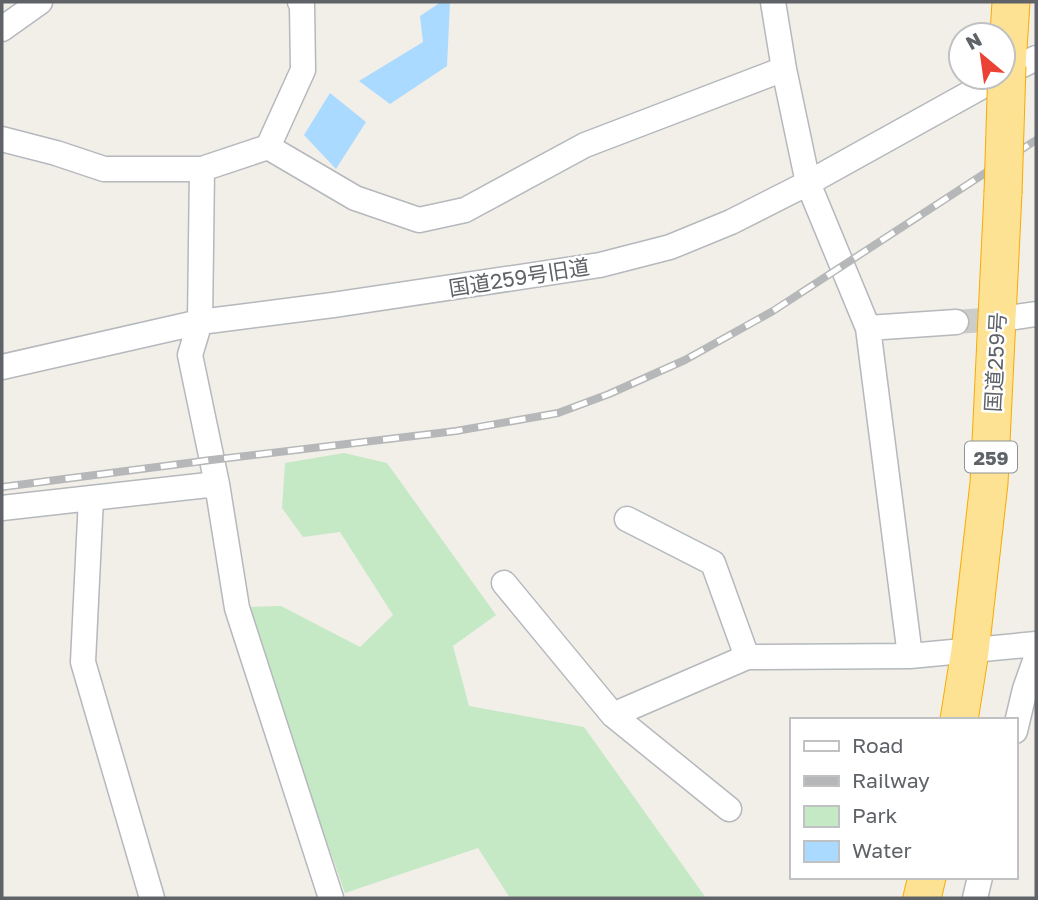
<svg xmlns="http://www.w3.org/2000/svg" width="1038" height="900" font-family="'Golos Text','Noto Sans JP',sans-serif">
	<rect width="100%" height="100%" fill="#f1efe8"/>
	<path fill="#c5e8c5" d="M344 453 387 463 496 615 453 646 469 706 584 727 706 898H510L478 848 345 893 244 607 281 606 360 647 393 615 340 532 303 537 282 508 285 463Z"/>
	<path fill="#aadaff" d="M441 2H450L447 66 390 104 359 81 423 42 420 16Z
		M330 93 366 122 336 169 304 135Z"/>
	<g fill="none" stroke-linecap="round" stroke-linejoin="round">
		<path stroke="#ccccc8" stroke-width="24" stroke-dasharray="24 12" stroke-linecap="butt" d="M956 322 1011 318"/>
		<defs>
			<path id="minor" d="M773 2 784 69 808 183 868 328 910 656 1036 644
				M2 29 40 2
				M1003 75 1036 58
				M2 139 56 153 104 169H202L268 147 303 70 302 5 300 2
				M268 147 355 198 419 220 465 210 585 145 784 69
				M202 169 200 322 190 355 217 484 237 608 331 898
				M1016 317 1036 314
				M868 328 956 322
				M2 367 200 322 333 305 600 265 670 247 731 222 808 183 999 77
				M91 498 83 662 152 898
				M2 508 217 484
				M627 519 713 563 747 657
				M504 583 613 715 729 809
				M613 715 747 657 910 656
				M1015 731 1025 689 1036 658
				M975 898 980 877"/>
			<path id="highway" d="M1007 66 1011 2
				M959 720 970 651 989 483 1003 193
				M922 898 927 877"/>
		</defs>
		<use href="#minor" stroke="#b5b8bc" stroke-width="27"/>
		<use href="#highway" stroke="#f9ab00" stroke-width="39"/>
		<use href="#minor" stroke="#fff" stroke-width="24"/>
		<use href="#highway" stroke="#fde293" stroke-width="37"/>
		<defs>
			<path id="rail" d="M2 487 211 460 456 431 558 413 609 394 685 360 773 311 1036 140"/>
		</defs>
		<use href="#rail" stroke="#b6b7b8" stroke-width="8"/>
		<use href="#rail" stroke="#fff" stroke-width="5" stroke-dasharray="16" stroke-linecap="butt"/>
		<defs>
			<path id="highway-bridge" d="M1003 193 1007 66"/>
		</defs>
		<use href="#highway-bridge" stroke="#f9ab00" stroke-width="39" stroke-linecap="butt"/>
		<use href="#highway-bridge" stroke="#fde293" stroke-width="37"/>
	</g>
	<g text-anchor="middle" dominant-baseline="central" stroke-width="5" stroke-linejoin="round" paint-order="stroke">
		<rect fill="#fff" stroke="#8f9295" stroke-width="2" x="965" y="441.5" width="52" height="31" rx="5"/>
		<g font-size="19" font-weight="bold" fill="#5f6368">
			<text x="991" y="457">259</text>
		</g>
		<g font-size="21" fill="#5f6368" stroke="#fff">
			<text transform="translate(519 277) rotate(-9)">国道259号旧道</text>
			<text transform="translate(995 362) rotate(-87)">国道259号</text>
		</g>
	</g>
	<rect width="1038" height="900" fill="none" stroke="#5f6368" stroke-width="7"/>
	<rect x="790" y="718" width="228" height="161" fill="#ffffff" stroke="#bfc1c3" stroke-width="2"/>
	<rect x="804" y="741" width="35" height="10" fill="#ffffff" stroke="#bfc1c3" stroke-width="2"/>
	<text x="852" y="753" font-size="21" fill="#5f6368">Road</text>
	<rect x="804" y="776" width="35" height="10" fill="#b6b7b8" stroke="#bfc1c3" stroke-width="2"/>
	<text x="852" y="788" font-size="21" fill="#5f6368">Railway</text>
	<rect x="804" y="806" width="35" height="21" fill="#c5e8c5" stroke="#bfc1c3" stroke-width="2"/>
	<text x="852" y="823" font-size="21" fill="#5f6368">Park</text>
	<rect x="804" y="841" width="35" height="21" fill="#aadaff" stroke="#bfc1c3" stroke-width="2"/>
	<text x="852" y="858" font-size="21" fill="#5f6368">Water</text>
	<g transform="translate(982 56) rotate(331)"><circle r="33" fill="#ffffff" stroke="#bfc1c3" stroke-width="2"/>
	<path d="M0-5L12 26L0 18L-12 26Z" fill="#ea4335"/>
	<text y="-10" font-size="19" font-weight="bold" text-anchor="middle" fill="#5f6368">N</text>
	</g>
</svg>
